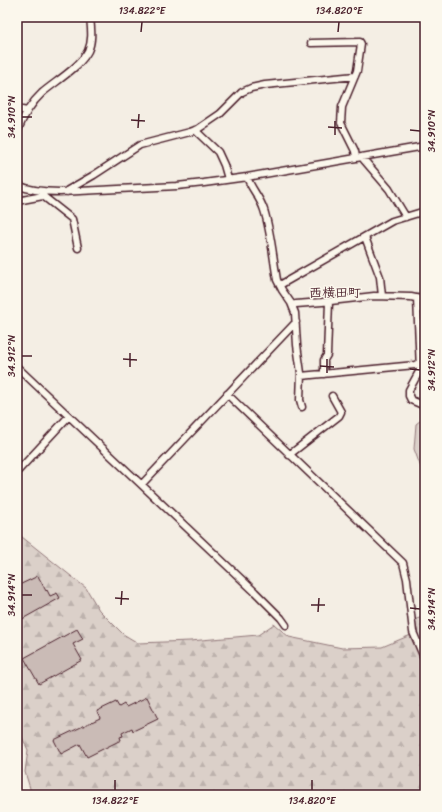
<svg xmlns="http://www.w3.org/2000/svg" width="442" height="812" font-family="Sriracha,'Klee One',sans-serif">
	<defs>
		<pattern id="forest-firs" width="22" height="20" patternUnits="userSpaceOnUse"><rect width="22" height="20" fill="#dbd0c9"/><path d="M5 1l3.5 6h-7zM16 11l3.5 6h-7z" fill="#bdb2ad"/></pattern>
	</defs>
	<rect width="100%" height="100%" fill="#f4eee4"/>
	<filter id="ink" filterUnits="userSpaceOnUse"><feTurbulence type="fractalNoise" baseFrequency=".025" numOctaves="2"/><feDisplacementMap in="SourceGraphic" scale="8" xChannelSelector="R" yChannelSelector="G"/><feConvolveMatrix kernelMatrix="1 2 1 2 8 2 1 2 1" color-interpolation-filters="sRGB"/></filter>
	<g filter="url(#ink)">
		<path fill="url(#forest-firs)" stroke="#92787a" d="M425 417V472L423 473 414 449 416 424Z
			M17 533 86 588 99 610 123 634 138 643 190 641 258 635 274 624 289 637 342 648 382 647 418 632 414 620 425 616V795H32L25 772 28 750 17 726Z"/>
		<path fill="#cabbb6" stroke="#4a1f2b" d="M38 576 46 591 47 590 50 596 57 593 60 598 17 622V586Z
			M77 629 83 639 73 644 82 660 39 684 24 658Z
			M147 697 158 719 133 731 132 728 122 733 123 736 120 737 121 740 87 757 80 744 61 754 54 740 100 718 97 711 116 702 119 707 124 704 126 707Z"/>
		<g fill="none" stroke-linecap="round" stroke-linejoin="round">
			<defs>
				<path id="minor" d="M311 43 360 42 361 44 357 71 342 107 341 123 355 151 356 158
					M17 109 27 111
					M195 130 218 152 224 165 228 179
					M17 132C23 117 30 104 42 93 56 81 79 68 88 51 93 40 91 28 90 17
					M362 157 364 160 389 189 406 217
					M247 177C251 189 260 197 264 210 271 232 273 257 277 280L282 290 291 303 295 313 297 345 301 373 300 400 302 407
					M17 185C31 191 45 192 60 192L177 186 204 183 247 177 425 146
					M44 192 43 196 72 219 78 248
					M67 192 68 190 94 175 140 145 190 132 198 129 220 114 242 92 251 88 265 85 355 76
					M17 201 43 196
					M365 237 380 277 382 296
					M280 285 392 221 425 211
					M417 298 420 370 409 390V396L411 400 425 406
					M292 305 296 304 322 302 374 296 411 297 425 300
					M17 367 255 592 281 618 286 625
					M324 374V360L327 355 329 302
					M301 376 415 365 419 363
					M227 394 403 563 407 579 413 632 425 660
					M289 455 339 416 341 412 332 396
					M17 472 69 416
					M142 484 296 322"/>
			</defs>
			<use href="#minor" stroke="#4a1f2b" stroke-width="9"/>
			<use href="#minor" stroke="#fbf7ec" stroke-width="6"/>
		</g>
	</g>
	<path fill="none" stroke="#4a1f2b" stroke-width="1.5" d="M141 32 142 22M338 32 339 22M22 117H32M131 120 145 121M328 127 342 128M138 128 139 114M410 130 420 131M335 135V121M22 356H32M123 359 137 360M320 366 334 367M130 367V353M410 369 420 370M327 373V359M22 595H32M115 598 129 599M121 605 122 591M311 605H325M410 608 420 609M318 612 319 598M115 790V780M312 790V780"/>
	<g text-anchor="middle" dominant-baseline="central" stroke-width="3" stroke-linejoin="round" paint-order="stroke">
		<g font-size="13" font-weight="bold" fill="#4a1f2b" stroke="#fbf7ec">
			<text x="335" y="292">西横田町</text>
		</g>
	</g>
	<rect width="442" height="812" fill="none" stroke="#fbf7ec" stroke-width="44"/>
	<rect x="22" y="22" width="398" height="768" fill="none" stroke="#4a1f2b" stroke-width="1.5"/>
	<g font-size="10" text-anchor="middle" fill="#4a1f2b">
		<text x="142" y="14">134.822°E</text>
		<text x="339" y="14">134.820°E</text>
		<text transform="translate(11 117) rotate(-90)" y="4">34.910°N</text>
		<text transform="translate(431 131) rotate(-90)" y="4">34.910°N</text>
		<text transform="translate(11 356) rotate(-90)" y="4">34.912°N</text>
		<text transform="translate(431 370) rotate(-90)" y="4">34.912°N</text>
		<text transform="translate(11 595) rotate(-90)" y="4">34.914°N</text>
		<text transform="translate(431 609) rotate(-90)" y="4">34.914°N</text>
		<text x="115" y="804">134.822°E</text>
		<text x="312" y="804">134.820°E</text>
	</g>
</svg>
